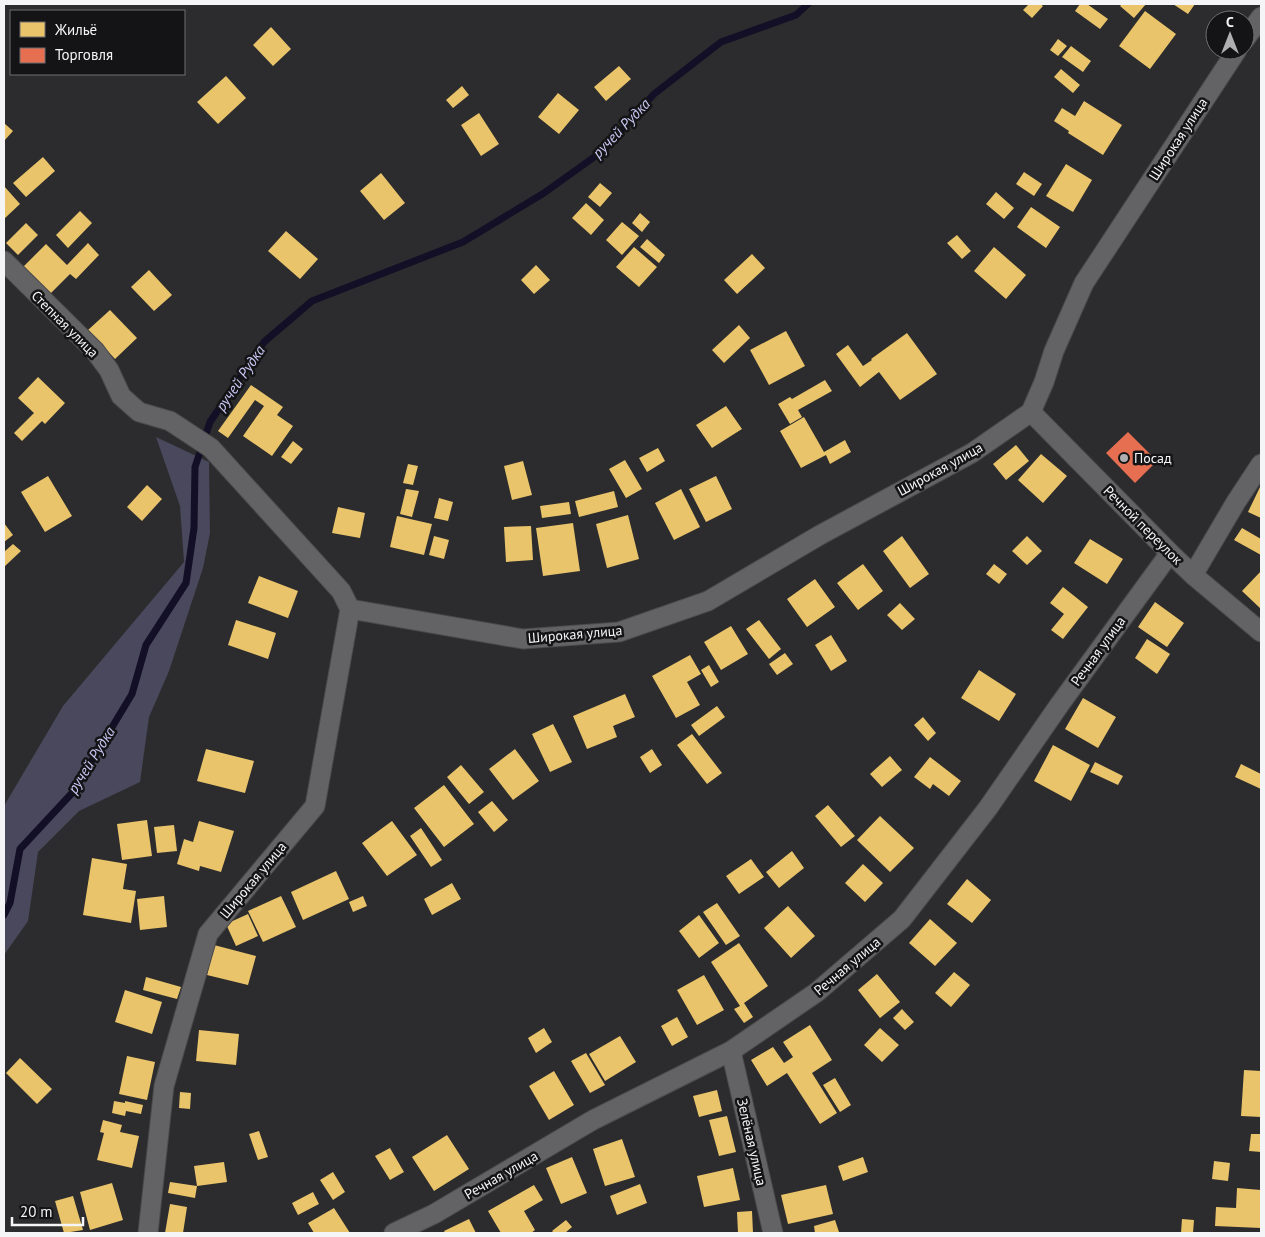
<svg xmlns="http://www.w3.org/2000/svg" width="1265" height="1237" font-family="'PT Sans',sans-serif">
	<rect width="100%" height="100%" fill="#2c2c2e"/>
	<path fill="#49485c" d="M156 437 209 462 210 533 203 568 169 671 149 717 140 782 79 811 38 852 28 921 4 955V806L63 706 184 562 180 506Z"/>
	<path fill="#e9c46a" d="M1029 4H1040L1043 6 1032 18 1023 10Z
		M1080 4H1087L1108 19 1100 29 1075 11Z
		M1122 4H1146L1134 18 1120 6Z
		M1173 4H1195L1188 14Z
		M1145 11 1176 34 1150 69 1119 46Z
		M271 27 291 49 273 66 253 45Z
		M1058 39 1067 46 1058 56 1050 50Z
		M1071 46 1091 61 1083 72 1062 57Z
		M619 66 631 79 606 101 594 87Z
		M1061 69 1080 85 1073 93 1054 77Z
		M226 76 246 98 218 124 197 102Z
		M462 86 469 95 453 108 446 100Z
		M558 93 579 110 559 134 538 117Z
		M1084 101 1122 125 1103 155 1068 133 1069 131 1054 121 1062 108 1075 116Z
		M479 113 499 144 481 156 461 125Z
		M4 123 13 131 4 141Z
		M43 157 55 171 26 197 13 183Z
		M1066 164 1092 180 1073 212 1046 196Z
		M1024 172 1042 184 1034 196 1016 184Z
		M381 173 405 203 384 220 360 191Z
		M600 183 612 193 600 207 588 197Z
		M4 186 20 204 4 219Z
		M996 192 1014 208 1004 219 986 204Z
		M586 203 604 220 591 235 572 218Z
		M1031 207 1060 227 1046 248 1017 227Z
		M80 211 92 223 68 248 56 235Z
		M640 213 650 222 642 232 632 223Z
		M622 222 639 236 622 255 606 240Z
		M26 223 38 235 18 255 6 243Z
		M286 231 318 259 300 279 268 251Z
		M957 235 971 251 962 259 947 243Z
		M647 239 665 255 659 263 640 247Z
		M88 243 99 255 76 279 70 274 50 294 23 267 46 244 67 265Z
		M634 247 657 267 639 287 616 267Z
		M994 247 1026 275 1006 299 974 271Z
		M752 254 765 268 737 294 724 280Z
		M536 265 550 280 534 294 521 280Z
		M149 270 172 295 154 311 131 287Z
		M110 310 137 338 115 359 88 330Z
		M739 325 750 338 724 363 712 350Z
		M786 331 805 366 769 385 750 350Z
		M907 333 937 374 900 400 879 372 860 387 836 354 848 345 863 366 872 360 871 359Z
		M38 377 65 403 45 424 42 421 22 441 14 433 34 413 18 398Z
		M825 380 832 391 798 410 802 417 790 424 778 404 790 397 792 399Z
		M251 385 283 407 277 415 293 426 272 456 243 436 264 406 255 400 228 438 218 431Z
		M726 406 742 429 712 448 696 425Z
		M804 417 824 452 845 440 851 452 830 464 826 455 801 468 780 431Z
		M293 441 303 449 291 464 281 457Z
		M1016 445 1029 461 1006 480 993 464Z
		M658 448 665 461 647 472 639 458Z
		M1041 454 1067 476 1043 503 1018 480Z
		M625 460 642 489 626 498 609 469Z
		M523 461 532 495 512 500 504 466Z
		M408 464 418 466 413 485 403 483Z
		M48 476 72 516 45 532 21 492Z
		M716 476 732 509 706 522 689 489Z
		M147 485 162 499 142 521 127 507Z
		M1261 485V518L1248 512Z
		M406 489 419 491 412 517 400 514Z
		M681 489 700 527 674 540 655 503Z
		M614 491 618 507 579 517 575 501Z
		M439 498 453 502 448 521 434 518Z
		M569 502 571 514 542 518 540 506Z
		M338 507 365 513 360 538 332 533Z
		M628 515 639 559 607 568 596 524Z
		M397 516 432 524 424 555 390 547Z
		M4 523 13 535 4 542Z
		M573 523 580 571 543 576 536 528Z
		M531 526 533 560 506 562 504 527Z
		M1242 528 1261 539V555L1234 540Z
		M434 536 449 540 444 559 429 555Z
		M902 536 929 574 910 588 883 551Z
		M1027 536 1042 551 1027 565 1012 551Z
		M1090 539 1123 559 1107 584 1074 563Z
		M13 544 21 551 4 567V552Z
		M863 564 883 591 858 610 837 583Z
		M994 564 1007 574 999 584 986 574Z
		M1261 571V609L1242 591Z
		M259 576 298 591 288 618 248 603Z
		M815 579 835 607 807 627 787 599Z
		M1063 587 1088 607 1063 639 1051 630 1064 614 1050 603Z
		M1155 602 1184 623 1167 647 1138 627Z
		M900 603 915 619 902 630 887 615Z
		M236 620 276 633 268 659 228 645Z
		M759 620 781 649 769 659 746 629Z
		M731 626 748 654 721 670 704 642Z
		M831 635 847 661 831 671 815 645Z
		M1147 639 1170 654 1157 674 1135 658Z
		M785 653 793 664 777 675 769 664Z
		M690 655 701 674 687 682 700 705 676 718 652 676Z
		M709 665 719 682 711 687 701 670Z
		M979 670 1016 694 999 721 961 698Z
		M625 694 635 717 613 726 617 737 587 749 573 716Z
		M1083 698 1116 717 1098 748 1065 729Z
		M717 706 725 717 699 736 691 725Z
		M923 717 936 733 928 741 914 725Z
		M553 724 572 762 550 772 532 734Z
		M692 734 722 773 707 784 677 745Z
		M1053 745 1090 765 1071 801 1034 781Z
		M206 749 254 761 245 793 197 781Z
		M515 749 539 781 513 800 489 769Z
		M652 749 662 765 650 773 640 757Z
		M890 756 902 770 882 787 870 774Z
		M930 757 961 781 949 796 933 784 930 789 914 777Z
		M1095 762 1123 776 1118 785 1090 772Z
		M1241 764 1261 774V789L1235 777Z
		M461 765 484 792 469 804 447 777Z
		M444 785 474 824 444 847 414 808Z
		M492 801 508 820 494 832 478 812Z
		M828 805 855 836 841 847 815 816Z
		M880 816 914 848 890 872 857 840Z
		M147 820 152 856 122 860 117 824Z
		M199 821 234 831 221 872 200 866 199 871 177 864 184 839 193 842Z
		M392 821 417 855 387 876 362 843Z
		M174 825 177 851 157 853 154 827Z
		M421 828 442 860 431 867 410 836Z
		M792 851 804 868 779 888 766 872Z
		M92 858 127 864 123 889 136 891 131 923 83 915Z
		M751 859 764 877 739 894 726 876Z
		M863 864 883 883 865 902 845 883Z
		M336 871 349 899 303 920 291 892Z
		M967 879 991 900 972 923 947 904Z
		M452 883 461 899 432 915 424 899Z
		M164 896 167 927 140 930 137 899Z
		M281 896 296 927 263 942 248 911Z
		M363 896 367 906 353 912 349 902Z
		M717 903 740 936 726 945 703 912Z
		M788 906 815 936 791 958 764 928Z
		M248 914 258 936 236 946 226 924Z
		M699 915 719 943 699 958 679 931Z
		M930 919 957 943 935 966 909 943Z
		M739 943 768 986 744 1003 753 1017 744 1023 734 1009 740 1006 711 962Z
		M214 945 256 956 248 985 207 975Z
		M954 972 970 985 951 1007 935 993Z
		M877 974 900 1002 880 1018 858 990Z
		M704 975 724 1010 697 1025 677 990Z
		M146 977 181 987 177 999 143 990Z
		M125 990 162 1002 152 1034 115 1022Z
		M902 1009 914 1022 905 1030 893 1018Z
		M677 1017 688 1037 672 1046 661 1026Z
		M810 1025 832 1060 812 1073 837 1113 820 1124 787 1073 767 1086 751 1060 773 1047 784 1063 793 1057 783 1042Z
		M544 1028 552 1042 536 1053 528 1038Z
		M880 1028 899 1045 882 1062 864 1045Z
		M199 1030 239 1034 236 1065 196 1061Z
		M620 1036 636 1062 605 1081 589 1054Z
		M586 1053 605 1085 590 1093 571 1061Z
		M127 1056 155 1062 147 1100 119 1094Z
		M20 1058 52 1089 37 1104 6 1073Z
		M1244 1070 1261 1071V1117L1241 1116Z
		M554 1071 574 1105 549 1120 529 1086Z
		M835 1078 851 1105 840 1112 823 1085Z
		M717 1090 722 1111 699 1117 693 1096Z
		M180 1092 191 1093 190 1109 179 1108Z
		M114 1101 125 1103V1101L143 1105 141 1114 126 1111 125 1116 112 1113Z
		M727 1116 736 1152 719 1156 709 1120Z
		M103 1120 122 1125 120 1132 139 1136 132 1168 97 1160 104 1133 100 1132Z
		M259 1131 268 1157 258 1160 249 1134Z
		M1251 1134H1261V1152L1249 1151Z
		M447 1135 469 1169 434 1191 412 1157Z
		M622 1139 635 1177 605 1186 593 1149Z
		M390 1148 404 1172 390 1180 375 1156Z
		M572 1157 587 1193 561 1204 546 1168Z
		M863 1157 868 1172 843 1181 838 1166Z
		M1214 1161 1230 1163 1228 1181 1212 1179Z
		M224 1162 227 1182 197 1186 194 1166Z
		M733 1168 740 1200 704 1207 697 1176Z
		M333 1172 345 1192 333 1200 320 1180Z
		M170 1182 197 1186 195 1198 168 1193Z
		M112 1183 123 1220 90 1230 80 1192Z
		M640 1184 647 1203 617 1215 610 1196Z
		M534 1185 543 1200 524 1211 535 1230 531 1233H501L488 1211Z
		M826 1185 833 1214 788 1224 781 1195Z
		M1237 1188 1261 1190V1228L1215 1226 1216 1207 1236 1208Z
		M313 1192 319 1204 298 1215 292 1203Z
		M73 1196 83 1230 64 1233 55 1201Z
		M170 1204 187 1207 183 1233H165Z
		M334 1208 350 1233H314L308 1223Z
		M752 1211 753 1233H738L737 1212Z
		M469 1219 476 1233H445L444 1231Z
		M1182 1219 1194 1220 1193 1233H1181Z
		M566 1220 572 1227 565 1233H554L552 1231Z
		M835 1220 839 1232 815 1233 814 1226Z"/>
	<path fill="#e76f51" d="M1128 432 1157 461 1135 483 1106 453Z"/>
	<g fill="none" stroke-linecap="round" stroke-linejoin="round">
		<path stroke="#130f26" stroke-width="7" d="M4 915 10 903 20 849 73 792 132 694 146 645 186 583 194 528 195 467 210 422 264 342 312 301 463 242 544 193 604 150 654 94 721 42 796 15 808 4"/>
		<defs>
			<path id="minor" d="M1245 39 1261 17
				M4 261 95 351 109 370 121 396 139 412 170 421 211 448 341 591 350 609
				M1031 412 1170 553 1193 575 1261 632
				M1193 575 1236 502 1261 464
				M731 1051 773 1233
				M148 1233 164 1086 208 934 315 806 350 609 523 639 619 632 708 601 820 535 972 453 1031 412 1044 382 1054 351 1084 283 1237 50
				M394 1233 434 1214 593 1120 731 1051 817 992 902 919 988 808 1060 704 1170 553"/>
		</defs>
		<use href="#minor" stroke="#4a4a4c" stroke-width="21"/>
		<use href="#minor" stroke="#636365" stroke-width="19"/>
	</g>
	<circle fill="#afafb1" stroke="#141416" stroke-width="2" cx="1124" cy="458" r="5"/>
	<g text-anchor="middle" dominant-baseline="central" stroke-width="5" stroke-linejoin="round" paint-order="stroke">
		<g font-size="14" fill="#f5f5f7" stroke="#141416">
			<text transform="translate(1178 139) rotate(-57)">Широкая улица</text>
			<text transform="translate(65 324) rotate(45)">Степная улица</text>
			<text transform="translate(940 469) rotate(-29)">Широкая улица</text>
			<text transform="translate(1143 525) rotate(45)">Речной переулок</text>
			<text transform="translate(575 634) rotate(-5)">Широкая улица</text>
			<text transform="translate(1098 651) rotate(-54)">Речная улица</text>
			<text transform="translate(253 880) rotate(-50)">Широкая улица</text>
			<text transform="translate(847 966) rotate(-40)">Речная улица</text>
			<text transform="translate(752 1142) rotate(77)">Зелёная улица</text>
			<text transform="translate(501 1175) rotate(-30)">Речная улица</text>
		</g>
		<g font-size="14" fill="#f5f5f7" stroke="#141416" text-anchor="start">
			<text x="1134" y="458">Посад</text>
		</g>
		<g font-size="15" font-style="italic" fill="#cac9f6" stroke="#141416">
			<text transform="translate(621 128) rotate(-46)">ручей Рудка</text>
			<text transform="translate(240 378) rotate(-56)">ручей Рудка</text>
			<text transform="translate(91 760) rotate(-58)">ручей Рудка</text>
		</g>
	</g>
	<rect width="1265" height="1237" fill="none" stroke="#f5f5f7" stroke-width="10"/>
	<rect x="10" y="10" width="175" height="65" fill="#141416" stroke="#6e6e70"/>
	<rect x="20" y="22" width="25" height="15" fill="#e9c46a" stroke="#6e6e70"/>
	<text x="55" y="35" font-size="15" fill="#f5f5f7">Жильё</text>
	<rect x="20" y="48" width="25" height="15" fill="#e76f51" stroke="#6e6e70"/>
	<text x="55" y="60" font-size="15" fill="#f5f5f7">Торговля</text>
	<g transform="translate(1230 35)"><circle r="24" fill="#141416" stroke="#6e6e70"/>
	<path d="M0-4L9 19L0 12L-9 19Z" fill="#afafb1"/>
	<text y="-8" font-size="14" font-weight="bold" text-anchor="middle" fill="#f5f5f7">С</text>
	</g>
	<path d="M12 1217v8h71v-8" fill="none" stroke="#f5f5f7" stroke-width="2.5"/>
	<text x="20" y="1217" font-size="15" fill="#f5f5f7" stroke="#141416" stroke-width="4" paint-order="stroke">20 m</text>
</svg>
